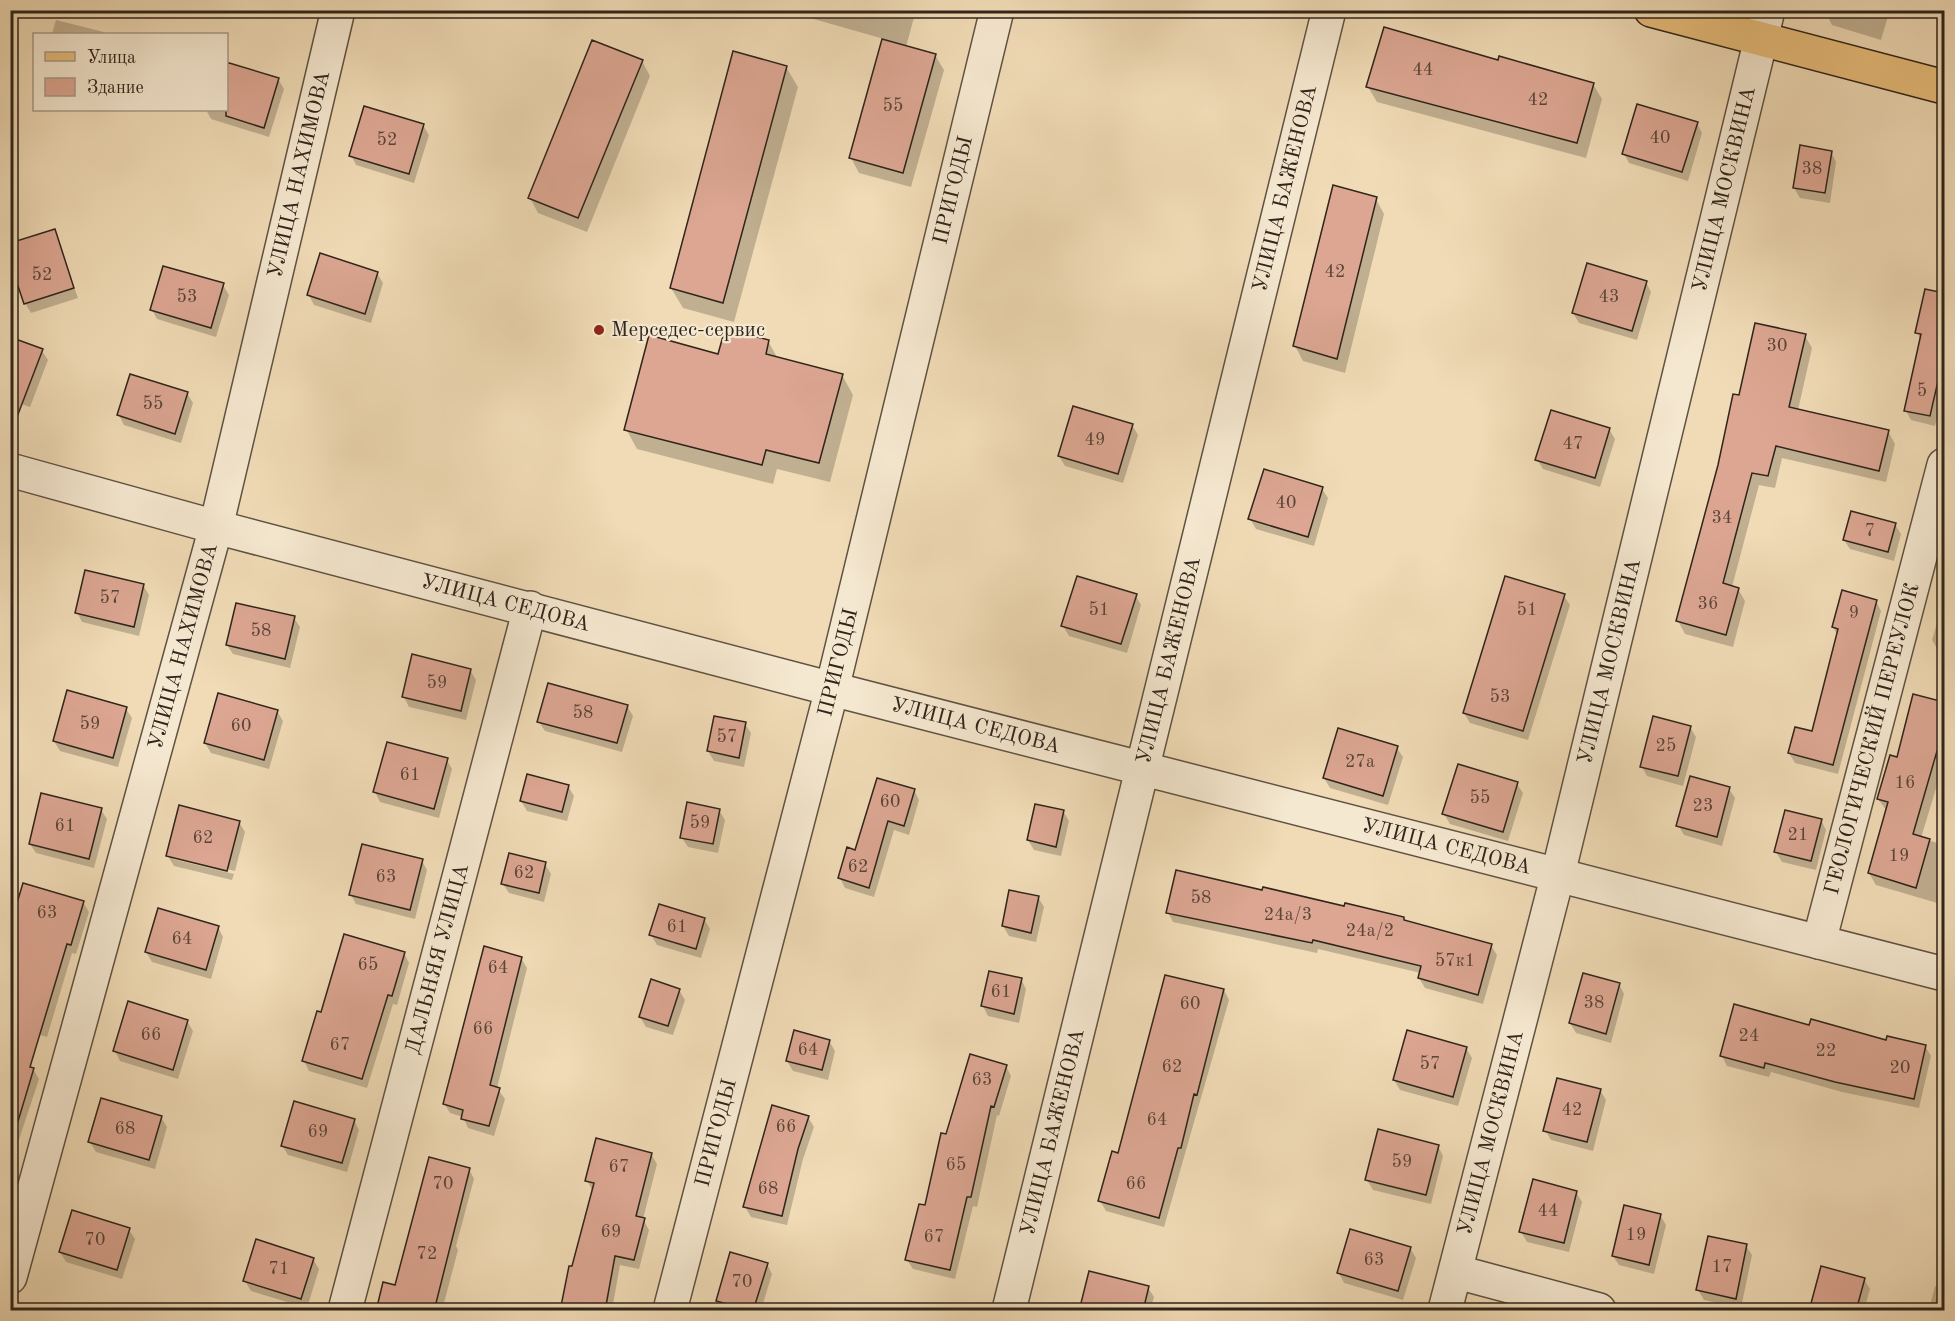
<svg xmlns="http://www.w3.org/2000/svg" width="1955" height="1321" font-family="'Old Standard TT',serif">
	<rect width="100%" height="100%" fill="#f0dbb6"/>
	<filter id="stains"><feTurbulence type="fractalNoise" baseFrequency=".00333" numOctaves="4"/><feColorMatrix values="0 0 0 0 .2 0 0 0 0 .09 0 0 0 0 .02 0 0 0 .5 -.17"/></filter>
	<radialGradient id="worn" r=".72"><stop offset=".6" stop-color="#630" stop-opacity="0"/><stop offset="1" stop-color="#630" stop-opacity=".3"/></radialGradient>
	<path fill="#0003" d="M782 10H916L906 47 935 55 944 70 911 187 859 173 851 158 884 39Z
		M1828 10H1888L1889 13 1881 40 1832 25 1827 15Z
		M1936 10H1944V25L1935 15Z
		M56 20 104 32 106 34H52Z
		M642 61 650 76 587 232 538 213 530 198Z
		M1499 62 1593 84 1602 99 1586 158 1377 102 1368 87Z
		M786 67 798 87 734 322 683 308 671 288Z
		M278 79 284 89 269 137 211 119 206 110H226Z
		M1697 123 1702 133 1688 181 1629 163 1624 154Z
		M423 125 429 135 414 183 356 165 351 155Z
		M1831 152 1836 162 1830 203 1800 198 1794 188Z
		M1376 199 1384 214 1345 373 1303 361 1295 346Z
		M54 231 78 298 31 313 25 303Z
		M377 273 383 283 371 323 314 305 309 295Z
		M1646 282 1651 292 1637 340 1579 323 1573 313Z
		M223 285 229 295 216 337 157 319 152 310Z
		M1926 291 1944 295V387L1935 426 1911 420 1906 411 1921 341 1917 332Z
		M1805 336 1812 348 1798 410 1888 431 1895 444 1886 482 1782 458 1775 488 1759 485 1732 587 1738 589 1745 601 1733 647 1685 634 1678 621 1740 397Z
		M768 341 778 359 842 375 853 395 830 482 777 469 773 484 637 449 626 429 719 355Z
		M42 351 48 360 30 407 10 400Z
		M187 393 193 403 181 443 124 425 119 415Z
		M1132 425 1138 435 1123 483 1065 466 1059 456Z
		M1609 429 1615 439 1600 487 1543 469 1537 459Z
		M1322 489 1328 498 1314 546 1256 529 1250 519Z
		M1895 524 1901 534 1894 561 1850 549 1844 540Z
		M143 585 149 595 139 636 82 622 77 612Z
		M1136 596 1141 605 1127 653 1069 636 1063 626Z
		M1564 596 1570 605 1528 740 1470 723 1464 713Z
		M1876 601 1881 611 1838 774 1795 763 1789 753 1813 733 1838 636 1833 627Z
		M1939 616 1944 618V652L1938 650 1932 640Z
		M294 618 300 627 290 668 233 654 227 645Z
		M470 670 476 680 466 720 409 707 404 697Z
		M1914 696 1944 703V762L1921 838 1944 845V905L1876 885 1869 873 1887 811 1878 799 1898 758Z
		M627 706 633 716 622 752 545 731 539 722Z
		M126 709 132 718 118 767 60 751 54 741Z
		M277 711 283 721 269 769 211 753 205 743Z
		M745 724 751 733 744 767 714 761 708 751Z
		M1690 727 1696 737 1683 786 1647 776 1642 767Z
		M1397 748 1403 757 1388 805 1330 788 1324 778Z
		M447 760 452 769 439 818 380 802 375 792Z
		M1517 784 1523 793 1508 841 1450 824 1444 814Z
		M568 786 574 796 567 821 527 811 521 801Z
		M1729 789 1735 798 1722 846 1684 835 1678 825Z
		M914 790 919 800 909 835 894 830 874 897 845 888 840 878 856 852Z
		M101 810 107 819 94 868 36 853 30 844Z
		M719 810 725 820 718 853 688 847 682 838Z
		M1063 811 1069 821 1061 856 1034 850 1028 840Z
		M1821 820 1826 830 1816 870 1782 862 1776 852Z
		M239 822 245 832 235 871 173 856V859L234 874 232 880 174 866 168 856Z
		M422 861 427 870 415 919 356 904 351 895Z
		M545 864 551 874 544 902 509 893 503 884Z
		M1177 872 1346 908 1404 918 1406 922 1491 946 1497 955 1483 1004 1425 988 1419 978 1421 973 1318 949 1317 953 1173 922 1168 912Z
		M1038 897 1044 907 1036 942 1009 936 1003 926Z
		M83 902 89 912 76 954 72 953 47 1037 10 1026Z
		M704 919 710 929 701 958 657 945 651 935Z
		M218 927 223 937 211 979 152 962 146 952Z
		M404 953 409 963 397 1005 393 1004 367 1088 309 1071 304 1061 322 1014Z
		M521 958 527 968 497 1088 505 1099 494 1136 468 1128 463 1117 450 1113 444 1103Z
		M1021 979 1026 989 1019 1023 988 1016 983 1006Z
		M1619 984 1624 994 1611 1043 1576 1033 1570 1023Z
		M679 990 685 1000 673 1035 646 1027 640 1017Z
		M1224 990 1229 1000 1164 1227 1106 1211 1100 1201 1119 1154Z
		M187 1021 193 1031 178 1079 120 1061 115 1051Z
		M1810 1026 1925 1046 1931 1056 1919 1108 1842 1092 1771 1072 1769 1077 1727 1066 1722 1056Z
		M829 1041 835 1051 828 1080 793 1071 787 1061Z
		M1466 1048 1472 1058 1458 1106 1400 1090 1394 1080Z
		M10 1062 33 1069 39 1079 10 1167Z
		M1006 1066 1011 1076 999 1116 997 1115 977 1207 973 1206 955 1279 913 1269 907 1260 947 1136Z
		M1600 1090 1606 1100 1593 1151 1551 1140 1545 1130Z
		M161 1117 167 1127 155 1169 96 1152 90 1142Z
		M808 1117 814 1127 803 1159 787 1225 751 1217 745 1207Z
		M354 1120 359 1130 347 1172 288 1155 282 1145Z
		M1438 1146 1443 1156 1431 1204 1373 1190 1367 1180Z
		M651 1154 657 1164 643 1219 649 1230 639 1269 620 1265 612 1310H562L592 1190 587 1180Z
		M469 1169 474 1179 456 1246 458 1250 444 1303 446 1310H378L396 1287Z
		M1576 1192 1582 1202 1569 1252 1527 1242 1521 1232Z
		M1660 1215 1666 1225 1654 1274 1619 1265 1613 1256Z
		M129 1230 135 1239 122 1279 66 1262 60 1252Z
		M1746 1246 1752 1255 1741 1308 1704 1300 1698 1290Z
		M1410 1248 1416 1258 1403 1300 1344 1283 1339 1273Z
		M313 1259 319 1269 307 1308 251 1291 245 1281Z
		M767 1264 772 1274 761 1310H723L717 1301Z
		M1090 1273 1148 1288 1154 1297 1150 1310H1079Z
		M1864 1279 1870 1289 1864 1310H1811Z
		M1935 1286 1944 1289V1310H1929Z
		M899 1304 921 1310H897Z"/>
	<path fill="#dca692" stroke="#2f251b" stroke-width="1.5" d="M1384 27 1498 60 1499 56 1594 83 1577 143 1366 87Z
		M882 39 936 54 903 173 849 158Z
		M592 40 643 60 578 218 528 198Z
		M733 51 787 66 723 303 670 288Z
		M226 62 279 78 264 128 226 116Z
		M1637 104 1698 122 1682 172 1622 154Z
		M364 106 424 124 409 174 349 156Z
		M1800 145 1832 151 1825 193 1793 188Z
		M1333 185 1377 197 1337 359 1293 346Z
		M55 229 74 288 24 304 10 262V243Z
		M320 253 378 272 365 314 307 295Z
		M1587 263 1647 281 1632 331 1572 313Z
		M163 266 224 283 211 328 150 310Z
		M1925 289 1944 293V355L1930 416 1904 411 1921 334 1915 333Z
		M1755 323 1806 334 1789 407 1889 430 1879 471 1776 446 1768 476 1752 473 1723 583 1739 588 1726 635 1676 621 1718 465 1733 394 1739 395Z
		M725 329 769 340 766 354 843 374 819 463 766 450 762 465 624 430 649 335 718 354Z
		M10 337 43 349 12 430 10 429Z
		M130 374 188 392 175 434 117 415Z
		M1073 406 1133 424 1118 474 1058 456Z
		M1551 410 1610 428 1595 478 1535 460Z
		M1264 469 1323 487 1308 537 1248 519Z
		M1851 511 1896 523 1888 552 1843 540Z
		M85 570 144 584 134 627 75 613Z
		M1077 576 1137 594 1121 644 1061 626Z
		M1505 576 1565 594 1523 731 1463 713Z
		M1842 590 1877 600 1833 765 1788 753 1795 727 1812 731 1838 629 1832 627Z
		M236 603 295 616 285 659 226 645Z
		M412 654 471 669 461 711 402 697Z
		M548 683 628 705 617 743 537 722Z
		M67 690 127 707 113 758 53 741Z
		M218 693 278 710 264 760 204 743Z
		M1913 694 1944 702V752L1937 751 1913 834 1930 839 1916 888 1868 873 1888 802 1877 799 1890 755 1897 757Z
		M714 716 746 722 739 758 707 751Z
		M1653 716 1691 726 1678 776 1640 767Z
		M1338 728 1398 746 1383 796 1323 778Z
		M387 742 448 758 434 809 373 792Z
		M1458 764 1518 782 1503 832 1442 814Z
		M527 774 569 785 562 812 520 801Z
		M1690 776 1730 787 1717 837 1676 826Z
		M877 778 915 789 904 826 888 821 869 888 838 878 847 847 855 850Z
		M41 793 102 808 89 859 29 844Z
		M687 802 720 809 713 844 680 838Z
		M1035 804 1064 810 1056 847 1027 840Z
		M179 805 240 821 227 871 166 856Z
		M1785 810 1822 819 1811 861 1774 852Z
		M362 844 423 859 410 910 349 895Z
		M509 853 546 862 539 893 501 884Z
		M1176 870 1262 890 1263 887 1344 906 1345 903 1404 917V920L1492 944 1478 995 1418 978 1421 966 1313 940 1312 943 1166 913Z
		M23 883 84 901 71 945 67 944 30 1067 34 1068 16 1128 10 1127V926Z
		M1009 890 1039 896 1031 933 1002 926Z
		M659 904 705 918 696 949 649 935Z
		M158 908 219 926 206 970 145 952Z
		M344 934 405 952 392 996 388 995 362 1079 302 1061 317 1011 321 1012Z
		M484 946 522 957 490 1085 500 1088 489 1126 461 1119 463 1110 443 1104Z
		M989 971 1022 978 1014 1014 981 1006Z
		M1583 973 1620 983 1606 1034 1569 1023Z
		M1165 975 1224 989 1197 1095 1194 1094 1181 1148H1178L1159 1218 1098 1201 1112 1151 1118 1153Z
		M651 979 680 989 668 1026 639 1017Z
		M128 1001 188 1020 173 1070 113 1051Z
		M1734 1004 1809 1025 1811 1019 1886 1040 1887 1036 1926 1045 1914 1099 1835 1082 1765 1063 1764 1068 1720 1056Z
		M794 1030 830 1040 822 1070 786 1061Z
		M1407 1030 1467 1047 1453 1097 1393 1080Z
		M970 1054 1007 1065 994 1107 991 1106 971 1197H967L950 1270 905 1260 919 1204 925 1205 941 1133 946 1134Z
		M1557 1078 1601 1089 1587 1142 1543 1131Z
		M101 1098 162 1116 149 1160 88 1142Z
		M294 1101 355 1119 342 1163 281 1146Z
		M772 1105 809 1116 798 1149 782 1216 743 1207Z
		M1378 1129 1439 1145 1426 1195 1365 1180Z
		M596 1138 652 1153 636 1216 645 1218 634 1260 615 1256 605 1311H560L569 1266H572L594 1183 585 1181Z
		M429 1157 470 1168 434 1311H376L383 1282 395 1285Z
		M1533 1179 1577 1191 1564 1243 1519 1232Z
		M1624 1205 1661 1214 1649 1265 1612 1256Z
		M72 1210 130 1228 117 1270 59 1252Z
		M1350 1229 1411 1247 1398 1291 1337 1273Z
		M1708 1236 1747 1244 1736 1299 1696 1290Z
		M256 1239 314 1258 301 1299 243 1281Z
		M730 1252 768 1263 753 1311 716 1301Z
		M1821 1266 1865 1278 1856 1311H1809Z
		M1089 1271 1149 1286 1143 1311H1079Z"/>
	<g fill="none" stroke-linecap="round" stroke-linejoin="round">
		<defs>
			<g id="minor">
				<path id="s1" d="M10 470 216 527 832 689 1944 974"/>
				<path id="s2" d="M1819 942 1944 465"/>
				<path d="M1457 1272 1599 1310"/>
				<path id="s3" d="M10 1277 216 527 338 10"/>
				<path id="s4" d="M345 1310 530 608"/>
				<path id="s5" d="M670 1310 832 689 997 10"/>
				<path id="s6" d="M1009 1310 1329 10"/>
				<path id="s7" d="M1445 1310 1558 874 1768 10"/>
			</g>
			<path id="major" d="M1651 10 1944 87"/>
		</defs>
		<use href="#minor" stroke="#5f5242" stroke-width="36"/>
		<use href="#major" stroke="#2f251b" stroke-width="36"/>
		<use href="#minor" stroke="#f5e8d0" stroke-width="33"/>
		<use href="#major" stroke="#e8be7b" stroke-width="33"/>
	</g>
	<circle fill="#8f2418" stroke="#f5e8d0" stroke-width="2" cx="599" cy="330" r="6"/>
	<g text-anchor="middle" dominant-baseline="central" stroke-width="4.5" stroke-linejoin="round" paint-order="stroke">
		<g font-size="18" fill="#5a4539">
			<text x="1423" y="70">44</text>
			<text x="1538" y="100">42</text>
			<text x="893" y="106">55</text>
			<text x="1660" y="138">40</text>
			<text x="387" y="140">52</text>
			<text x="1812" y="169">38</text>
			<text x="1335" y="272">42</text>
			<text x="42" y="275">52</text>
			<text x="187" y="297">53</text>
			<text x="1609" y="297">43</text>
			<text x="1777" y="346">30</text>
			<text x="1922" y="391">5</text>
			<text x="153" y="404">55</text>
			<text x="1095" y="440">49</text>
			<text x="1573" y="444">47</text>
			<text x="1286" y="503">40</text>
			<text x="1722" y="518">34</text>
			<text x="1870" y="531">7</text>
			<text x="110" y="598">57</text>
			<text x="1708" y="604">36</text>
			<text x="1099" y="610">51</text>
			<text x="1527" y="610">51</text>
			<text x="1854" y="613">9</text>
			<text x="261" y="631">58</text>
			<text x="437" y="683">59</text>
			<text x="1500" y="697">53</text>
			<text x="583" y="713">58</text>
			<text x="90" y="724">59</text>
			<text x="241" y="726">60</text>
			<text x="727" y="737">57</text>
			<text x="1666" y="746">25</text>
			<text x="1360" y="762">27а</text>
			<text x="410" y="775">61</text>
			<text x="1905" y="783">16</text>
			<text x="1480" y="798">55</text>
			<text x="890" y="802">60</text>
			<text x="1703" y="806">23</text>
			<text x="700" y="823">59</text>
			<text x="65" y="826">61</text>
			<text x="1798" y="835">21</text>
			<text x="203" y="838">62</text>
			<text x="1899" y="856">19</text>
			<text x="858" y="867">62</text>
			<text x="524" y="873">62</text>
			<text x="386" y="877">63</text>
			<text x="1201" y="898">58</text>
			<text x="47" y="913">63</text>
			<text x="1288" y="915">24а/3</text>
			<text x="677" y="927">61</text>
			<text x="1370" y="931">24а/2</text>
			<text x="182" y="939">64</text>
			<text x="1455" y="961">57к1</text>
			<text x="368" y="965">65</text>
			<text x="498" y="968">64</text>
			<text x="1001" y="992">61</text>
			<text x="1594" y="1003">38</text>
			<text x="1190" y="1004">60</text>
			<text x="483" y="1029">66</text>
			<text x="151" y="1035">66</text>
			<text x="1749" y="1036">24</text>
			<text x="340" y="1045">67</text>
			<text x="808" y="1050">64</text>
			<text x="1826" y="1051">22</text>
			<text x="1430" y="1064">57</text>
			<text x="1172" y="1067">62</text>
			<text x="1900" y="1068">20</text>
			<text x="982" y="1080">63</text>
			<text x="1572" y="1110">42</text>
			<text x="1157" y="1120">64</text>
			<text x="786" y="1127">66</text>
			<text x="125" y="1129">68</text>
			<text x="318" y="1132">69</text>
			<text x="1402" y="1162">59</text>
			<text x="956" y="1165">65</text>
			<text x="619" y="1167">67</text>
			<text x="443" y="1184">70</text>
			<text x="1136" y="1184">66</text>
			<text x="768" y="1189">68</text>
			<text x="1548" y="1211">44</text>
			<text x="611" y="1232">69</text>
			<text x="1636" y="1235">19</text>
			<text x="934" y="1237">67</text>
			<text x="95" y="1240">70</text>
			<text x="427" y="1254">72</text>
			<text x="1374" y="1260">63</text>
			<text x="1722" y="1267">17</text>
			<text x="279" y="1269">71</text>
			<text x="742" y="1282">70</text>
		</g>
		<g font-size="21" fill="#2f251b" stroke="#f5e8d0">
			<text stroke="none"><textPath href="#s3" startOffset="1140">УЛИЦА НАХИМОВА</textPath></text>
			<text stroke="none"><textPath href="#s6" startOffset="1155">УЛИЦА БАЖЕНОВА</textPath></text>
			<text stroke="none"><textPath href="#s7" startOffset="1155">УЛИЦА МОСКВИНА</textPath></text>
			<text stroke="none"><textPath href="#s5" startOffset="1155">ПРИГОДЫ</textPath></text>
			<text stroke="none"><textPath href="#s1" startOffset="513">УЛИЦА СЕДОВА</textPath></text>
			<text stroke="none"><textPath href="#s3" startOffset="654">УЛИЦА НАХИМОВА</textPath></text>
			<text stroke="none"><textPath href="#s6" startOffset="669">УЛИЦА БАЖЕНОВА</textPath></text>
			<text stroke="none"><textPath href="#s7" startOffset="669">УЛИЦА МОСКВИНА</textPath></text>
			<text stroke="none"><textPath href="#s5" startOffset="669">ПРИГОДЫ</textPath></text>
			<text stroke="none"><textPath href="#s1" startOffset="999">УЛИЦА СЕДОВА</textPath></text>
			<text stroke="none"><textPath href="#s2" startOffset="210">ГЕОЛОГИЧЕСКИЙ ПЕРЕУЛОК</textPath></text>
			<text stroke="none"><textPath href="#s1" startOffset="1485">УЛИЦА СЕДОВА</textPath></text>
			<text stroke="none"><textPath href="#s4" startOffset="363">ДАЛЬНЯЯ УЛИЦА</textPath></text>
			<text stroke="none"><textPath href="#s5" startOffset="183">ПРИГОДЫ</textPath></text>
			<text stroke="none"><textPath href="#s6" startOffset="183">УЛИЦА БАЖЕНОВА</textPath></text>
			<text stroke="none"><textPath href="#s7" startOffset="183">УЛИЦА МОСКВИНА</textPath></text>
		</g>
		<g font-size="21" fill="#2f251b" stroke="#f5e8d0" text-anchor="start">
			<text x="611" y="330">Мерседес-сервис</text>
		</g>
	</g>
	<rect width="1955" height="1321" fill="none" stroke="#f0dbb6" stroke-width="36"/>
	<rect x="12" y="12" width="1931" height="1297" fill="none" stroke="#2f251b" stroke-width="3"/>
	<rect x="18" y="18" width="1919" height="1285" fill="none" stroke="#2f251b" stroke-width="1.5"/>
	<rect x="33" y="33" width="195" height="78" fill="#f5e8d0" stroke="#a69a88" stroke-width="1.5"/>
	<rect x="45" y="52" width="30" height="9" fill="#e8be7b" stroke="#a69a88" stroke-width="1.5"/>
	<text x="87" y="63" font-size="18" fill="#2f251b">Улица</text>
	<rect x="45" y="78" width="30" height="18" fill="#dca692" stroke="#a69a88" stroke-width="1.5"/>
	<text x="87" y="93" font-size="18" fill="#2f251b">Здание</text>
	<rect width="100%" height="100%" filter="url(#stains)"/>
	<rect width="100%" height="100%" fill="url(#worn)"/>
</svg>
